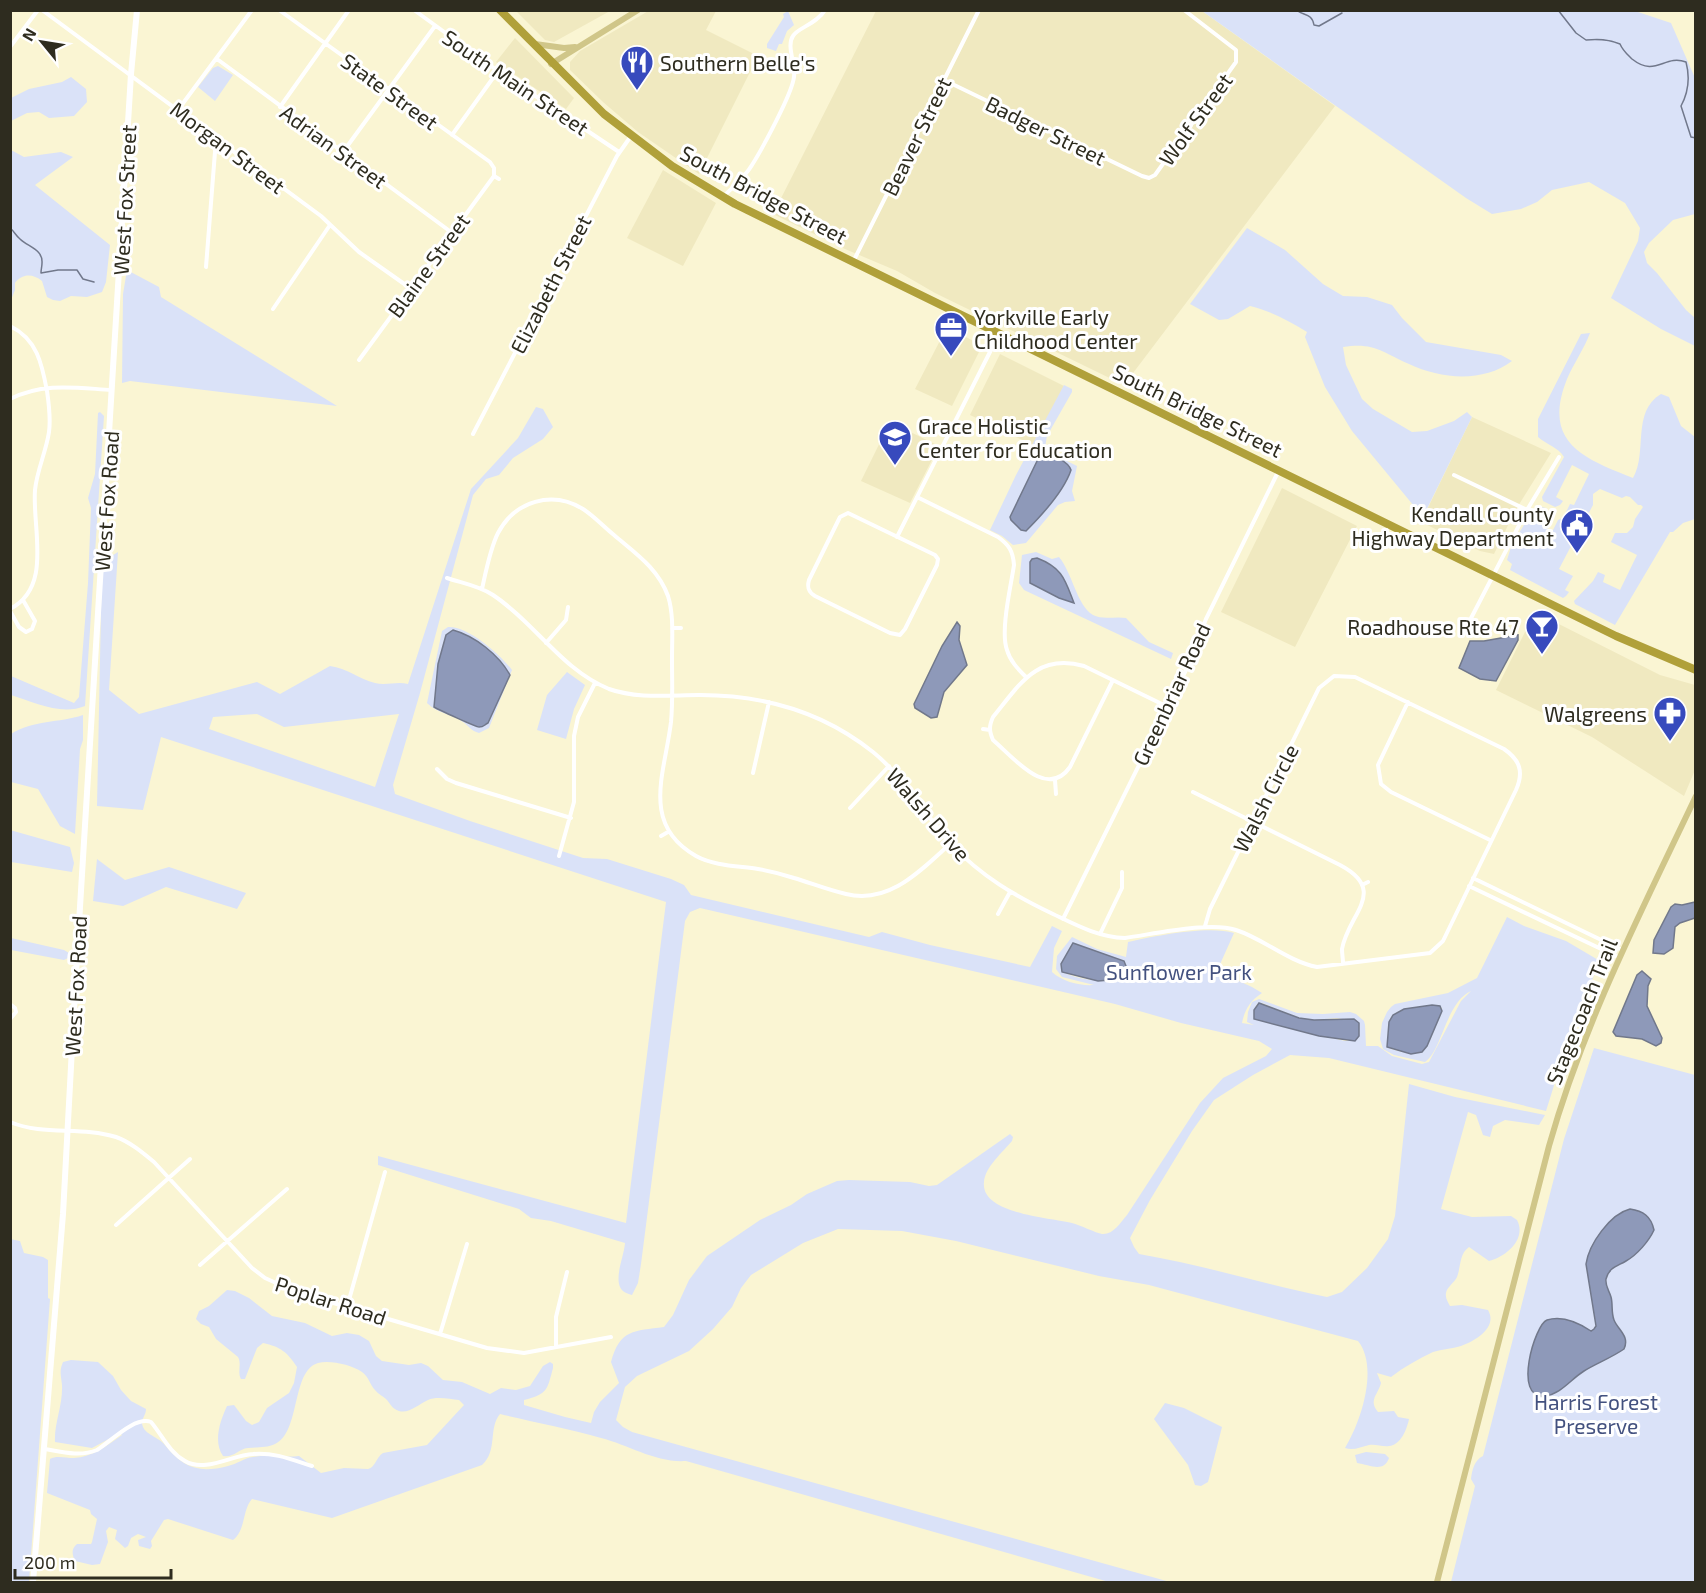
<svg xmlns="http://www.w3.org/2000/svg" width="1706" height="1593" font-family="'Exo 2',sans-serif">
	<rect width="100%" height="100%" fill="#faf5d3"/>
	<path fill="#f0e9c0" d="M650 10 716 11 706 30 758 56 699 174 638 132 603 102 570 70V62L580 51Z
		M516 11H610L554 42 545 40Z
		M876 11H1202L1335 106 1124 385 935 293 897 271 845 249 773 214Z
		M515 38 574 98 566 109 496 62Z
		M663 170 716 203 683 266 627 238Z
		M947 327 981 345V348L952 406 915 389Z
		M1000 354 1064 386 1035 446 970 415Z
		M1472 417 1551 453 1515 511 1494 554 1480 551 1421 522Z
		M890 422 939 446 910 503 861 481Z
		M1282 488 1357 526 1295 647 1221 612Z
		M1535 612 1660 675 1695 685V770L1684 796 1592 737 1496 690Z"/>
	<path fill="#dae2f8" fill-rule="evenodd" d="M1632 10 1671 23 1695 78V214L1673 220 1649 243 1644 252 1647 263 1657 273 1686 310 1695 318V346L1661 329 1611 298 1638 241 1640 228 1625 203 1589 182 1552 190 1537 202 1521 209 1492 214 1466 198 1202 11Z
		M788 11 794 25 787 31 782 44H779L776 51 767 48V44L784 17 783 14Z
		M218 66 233 75 215 101 198 87 213 68Z
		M71 77 86 89 87 102 74 116 49 118 39 112 27 113 11 121V98L29 89 62 82Z
		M11 150 24 157 61 152 73 157 35 185 110 245 106 282 102 292 87 297 71 296 60 301 53 300 47 297 42 281C33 274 23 273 15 283V290L11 300Z
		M1247 228 1285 250 1323 284 1343 296 1367 297 1392 305 1402 318 1426 342 1501 355 1512 361C1483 383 1441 379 1409 364 1382 352 1374 342 1343 347L1346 365 1362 399 1373 409 1412 432 1427 431 1454 421 1467 412 1472 417 1423 517 1352 431 1325 387 1305 337 1307 332C1289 321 1271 311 1250 306L1228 319 1219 320 1190 304Z
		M127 270 159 287 161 297 337 406 130 381 122 383 123 294Z
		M1590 333C1584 349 1574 363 1567 379 1542 442 1582 458 1633 478 1648 452 1631 412 1661 394L1669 397 1681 426 1695 437V519L1683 523 1673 532H1670L1615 625 1575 604 1574 601 1593 581 1598 572 1605 575 1603 582 1620 590 1637 555 1611 542 1615 533H1627L1633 527 1635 519 1643 507 1641 505H1638L1630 497 1626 496 1622 498 1600 489 1593 494V505L1584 522 1568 514 1566 512 1570 504 1574 505 1589 474 1572 465 1556 497 1563 501 1560 505 1555 507 1543 501 1542 497 1564 457C1558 447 1547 445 1538 437V419L1581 334Z
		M1064 385 1072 389V392L1047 436 1045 447 1053 454 1077 466 1072 491 1075 501 1065 502 1058 505 1026 543 1013 545 1002 536 990 530 1016 475ZM1045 454 1053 456 1067 481 1038 517H1010L1039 457Z
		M536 407 543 409 553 427 543 439 513 458 499 475 486 479 473 495 420 693 393 785 395 794 470 821 583 858 607 859 671 879 684 885 691 895 869 937 882 932 930 945 1030 967 1052 926 1062 931 1054 948 1052 972C1063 982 1080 986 1094 985L1062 977 1056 969 1057 956 1072 937 1097 949 1126 957 1128 942C1154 936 1209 925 1234 933L1217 971 1252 987 1262 993C1250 1001 1245 1009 1242 1023L1254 1025 1247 1022 1248 1012 1252 1002 1259 999 1297 1013 1323 1014 1350 1012 1356 1014 1364 1021 1365 1025 1366 1046H1378L1392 1056 1422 1064 1429 1062 1461 1001 1471 991C1446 1002 1442 1051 1425 1062L1394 1055 1383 1049 1380 1039 1382 1023 1387 1012 1391 1007 1395 1004 1448 993 1477 978 1507 917 1524 926 1566 941 1600 961 1572 1028 1546 1111 1329 1058 1290 1055 1253 1075 1214 1100 1192 1131 1150 1200 1130 1238 1134 1247 1139 1254C1203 1265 1264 1284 1327 1297L1342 1292 1367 1268 1388 1239 1395 1216 1409 1084 1455 1097 1545 1115 1539 1125 1505 1120 1493 1126 1490 1137 1483 1135 1476 1115 1468 1112 1441 1209 1472 1217 1511 1216 1517 1220C1527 1239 1506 1257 1489 1261L1469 1247C1459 1254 1461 1267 1457 1277 1454 1283 1447 1287 1446 1293 1445 1298 1448 1302 1450 1306L1462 1305 1488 1310C1498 1327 1476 1341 1461 1346 1452 1349 1442 1349 1433 1352 1418 1359 1404 1367 1391 1377L1377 1373 1381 1383C1378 1395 1368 1400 1378 1412L1394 1411 1398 1417 1409 1419C1407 1429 1401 1445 1389 1446 1383 1447 1376 1444 1369 1445 1361 1447 1353 1451 1345 1448 1361 1422 1379 1367 1358 1341L1149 1285 1099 1276 956 1241 902 1231 838 1229 803 1243 751 1275 741 1288 732 1307 713 1329 689 1351 637 1376 625 1387 616 1420 623 1427 632 1432 1170 1582H1109L686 1461C656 1463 629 1445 601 1438 567 1428 533 1422 500 1414 488 1428 498 1451 482 1465L332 1518 252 1499C242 1510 246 1530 233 1540L168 1519 164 1520 151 1541 152 1546 150 1549 139 1546 138 1540 146 1537 138 1534 131 1538 128 1546 125 1548 115 1539 117 1530 109 1527 106 1531 108 1542 100 1564 92 1565 75 1561C72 1554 71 1549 77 1544H91L92 1542 97 1519 91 1514 90 1510 47 1493 50 1459C57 1455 65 1458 74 1458 92 1457 107 1446 122 1435L120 1433 92 1448 55 1442C54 1423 63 1405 62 1385 61 1375 59 1371 63 1362L71 1360 98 1362 113 1376 121 1390 131 1401 146 1409C146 1414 143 1417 142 1422 142 1434 157 1436 164 1444 183 1467 197 1474 228 1466 237 1464 244 1458 253 1457 269 1454 284 1458 299 1456L321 1473 344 1468 368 1469C376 1467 376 1457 383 1453L427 1445 464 1405 459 1400C450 1399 436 1396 428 1400 419 1404 409 1414 399 1411 392 1409 390 1403 386 1399 383 1396 378 1394 375 1390 370 1385 369 1377 362 1372 351 1365 331 1360 318 1363 291 1371 301 1432 275 1444 267 1448 256 1447 248 1448 238 1449 234 1458 223 1456 213 1442 220 1421 227 1406L234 1405 246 1421 252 1425 259 1422 267 1408 289 1393 294 1383 297 1367C287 1352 281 1347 263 1343L257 1348 245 1379H241C237 1372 242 1364 238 1357L216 1339 209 1327 201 1324 196 1319 199 1311 209 1306 227 1290 235 1291 249 1298 272 1316 305 1323 332 1336 347 1333 359 1335 369 1341 376 1356 382 1361 409 1365 421 1363 428 1366 443 1380 462 1382 490 1394 501 1388 516 1390 530 1386 543 1366 550 1362 553 1364V1368C547 1390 548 1394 524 1400V1405L565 1417 591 1423 594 1412 600 1402 619 1383 611 1362C620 1329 634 1331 664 1327L673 1315 689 1280 707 1256 760 1220 791 1205 807 1194 837 1181 849 1180 910 1182 929 1186 937 1185 1010 1134 1013 1137 1012 1141C1003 1152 985 1167 984 1182 980 1214 1051 1218 1072 1223 1080 1225 1096 1233 1102 1234 1113 1235 1120 1223 1127 1215L1200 1103 1223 1078 1266 1056 1272 1049 1259 1041 1181 1023 1115 1004 700 908 690 912 685 921 641 1264 638 1283 632 1295C628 1294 622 1292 620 1287 615 1275 624 1256 625 1243L551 1221 531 1218 519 1209 378 1165V1156L626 1223 666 902 161 737 143 810 97 806 102 562 118 552 109 690 139 714 257 682 280 694 330 666C347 668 359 679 375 683 386 686 397 681 408 684L471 489 518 438ZM257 714 284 727 399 714 375 787 209 729 213 717ZM1073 943 1124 961 1120 981C1100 981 1079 981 1061 971V965ZM1262 1003 1299 1018 1314 1020 1337 1018 1359 1023V1036L1352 1041H1345L1277 1025 1254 1010 1257 1004ZM1432 1005H1436L1442 1008V1011L1427 1046 1402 1052 1391 1049 1387 1043C1388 1036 1388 1030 1389 1023 1392 1006 1419 1009 1432 1005Z
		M100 412 104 416 85 706C61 716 34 702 11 695V676L74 703 79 697 88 583 91 508 88 498 95 474 98 413Z
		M1536 506 1546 508 1551 515V523L1546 532 1551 534 1558 520 1564 517 1594 532 1581 527 1559 569 1573 576 1565 590 1569 592 1566 596 1563 598 1510 570 1512 564 1507 560 1512 544Z
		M1036 552 1052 559 1059 557C1072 572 1077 606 1093 615 1102 620 1116 616 1126 618L1149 642 1173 653 1171 659 1024 590 1019 583 1022 555ZM1037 558C1062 567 1065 579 1073 603L1059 598 1030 583V562L1032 559Z
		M448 627C468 626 500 654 512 670L489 728 479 733C471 731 469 726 463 722 452 713 437 714 427 703L442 631ZM453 630C481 641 492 654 508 678L488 723 466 721 434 707 438 664 446 635Z
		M567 672 585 685 574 709 566 739 537 730 547 695Z
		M83 715V740L80 749 75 834 60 826 38 789 11 782V734C33 720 59 723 83 715Z
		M10 830 70 847 74 863 72 872 11 862Z
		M97 859 125 880 169 867 246 893 237 909 166 887 123 906 93 901Z
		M11 938 64 950 69 953 68 958 64 960 11 950Z
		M1594 1048 1695 1075V1582H1451L1475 1486 1471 1479C1472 1471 1474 1460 1483 1456L1564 1139Z
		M10 1239 20 1241 24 1253 43 1257 48 1260V1298L50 1299 29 1582H11Z
		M1165 1403 1184 1408 1222 1427 1208 1482 1201 1486 1195 1485 1188 1465 1154 1419Z
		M1366 1452 1385 1454 1389 1458C1384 1473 1370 1465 1357 1463L1355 1455Z"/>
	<path fill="#8e99b9" stroke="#71788b" stroke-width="1.5" d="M1045 454C1054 456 1068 461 1071 470 1064 491 1041 516 1026 531L1021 530 1011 520 1010 517 1039 457Z
		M1037 558C1063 568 1065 580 1074 603L1059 598 1030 583V562L1032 559Z
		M957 622 960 626 959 640 967 665 944 692 937 717 931 718 915 708 914 704 942 646Z
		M453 630C475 636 499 655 510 675L488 723C484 725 484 727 479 727 476 727 439 710 434 707L438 664 446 635Z
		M1518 635V640L1496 681 1480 679 1459 668 1470 641H1484Z
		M1695 902V918L1680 923 1675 927 1673 948 1664 954 1653 953 1654 940 1671 907 1675 904 1682 905Z
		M1073 943 1124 961 1126 966 1122 979 1098 981 1062 972 1061 964Z
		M1642 971 1651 979 1648 986 1647 1006 1662 1038 1661 1043 1656 1046 1642 1039 1616 1036 1613 1032 1637 975Z
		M1259 1003 1299 1018 1314 1020 1354 1019 1359 1023V1036L1355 1041 1319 1036 1254 1019V1010Z
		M1432 1005 1440 1006 1442 1011 1427 1046 1422 1052 1411 1054 1387 1047 1389 1022 1393 1015 1404 1009Z
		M1630 1209C1643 1211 1651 1216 1654 1230 1649 1241 1637 1255 1626 1261 1618 1266 1609 1267 1606 1279 1605 1286 1609 1290 1611 1297 1613 1304 1611 1312 1614 1320 1618 1330 1630 1336 1624 1349 1611 1358 1597 1363 1584 1371 1571 1379 1561 1394 1545 1396 1512 1400 1535 1324 1547 1320 1563 1315 1579 1323 1591 1331L1594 1329 1596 1326 1586 1264C1589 1244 1610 1214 1630 1209Z"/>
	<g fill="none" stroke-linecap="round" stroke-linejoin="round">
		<path stroke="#71788b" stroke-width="1.5" d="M1296 10C1304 16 1312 13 1314 25L1319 26 1342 13
			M1372 10H1378
			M1558 10 1576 33 1586 40C1598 39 1608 39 1620 44 1623 51 1627 54 1632 59 1656 78 1664 54 1686 62 1690 77 1688 93 1681 106L1691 137 1696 138
			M10 228C14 231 16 236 20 239 28 247 43 249 42 263 42 267 41 269 41 273L58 270H77L83 279 94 282"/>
		<path stroke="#fff" stroke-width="4" d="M42 10 321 216 359 252 410 288
			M279 10 490 162 494 168V176
			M414 10 498 71 619 152
			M10 47 38 10
			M217 59 451 232
			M944 80 1142 176 1149 178 1155 175 1236 62V50L1184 10
			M280 107 349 10
			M178 110 252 10
			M452 135 498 71
			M343 152 435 26
			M494 176 499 179
			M724 196C734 186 745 177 752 165 762 149 792 94 794 77 796 64 786 46 793 36 797 28 817 24 825 10
			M853 262 979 10
			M206 267 216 139
			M273 309 330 225
			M10 326C37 339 42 364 47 391 49 405 51 418 49 432 46 452 37 470 35 490 32 529 53 587 10 609
			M359 360 494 176
			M10 399C44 382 76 388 112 390
			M473 434 617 156 631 136
			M1454 475 1527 510
			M917 497 998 537C1009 545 1013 551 1014 565 1011 586 1000 631 1007 650 1010 661 1018 669 1026 677
			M848 513 935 555 938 559 937 565 905 629 900 635 890 633 815 596C808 592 807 587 809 580L840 517Z
			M897 537 999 334
			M447 578C462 583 480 586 493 595 535 623 562 670 609 689 637 699 670 695 700 695 763 695 823 712 873 752 905 778 924 814 952 845 981 876 1015 896 1053 914 1076 925 1098 937 1125 938 1154 934 1210 921 1236 930 1264 939 1287 961 1317 967L1430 953 1443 941 1516 790C1524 772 1520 760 1504 749L1355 677 1334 676 1319 688 1210 909 1205 926
			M482 589C486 571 490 549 498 533 515 501 552 490 583 509 594 516 604 527 614 535 635 553 658 568 668 596 674 615 672 638 672 659 672 680 673 701 671 722 665 773 640 824 696 856 714 866 739 866 758 869 770 871 782 874 794 878 811 883 828 890 846 894 889 905 921 870 951 843
			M10 611 19 627 26 632 32 629 35 621 23 600
			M1467 626 1527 510 1559 457
			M672 628H681
			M546 643 566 620 568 607
			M1113 680 1070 767C1047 800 1014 758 993 740 989 731 989 726 993 717 1020 684 1037 653 1084 666L1168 707
			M1408 702 1378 765 1381 784 1391 792 1490 840
			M983 729 990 730
			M437 769 447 779 456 783 571 818
			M753 773 769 702
			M1055 780 1056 794
			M1193 792 1340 865C1389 891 1348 914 1342 949 1342 954 1343 959 1343 963
			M850 808 889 766
			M661 836 668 832
			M559 856 574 802V736L578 717 595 683
			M1473 878 1622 950
			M1362 885 1368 882
			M1469 886 1618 957
			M998 914 1010 892
			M1063 919 1186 670 1206 619 1279 470
			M1100 934 1122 888V872
			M10 1004 15 1008 16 1012 10 1019
			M10 1122C44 1136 81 1126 116 1137 130 1142 142 1152 154 1162L252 1268 265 1278 296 1292 487 1348 524 1353 611 1337
			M116 1225 190 1159
			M200 1265 287 1189
			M347 1307 385 1172
			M440 1334 467 1244
			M556 1347V1317L567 1272
			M45 1449C62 1452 80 1457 97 1450 111 1441 135 1416 151 1422 162 1435 169 1452 185 1461 205 1473 232 1455 253 1454 274 1452 293 1460 312 1466"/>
		<path stroke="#fff" stroke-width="6" d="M33 1582 63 1214 77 956 131 74 137 10"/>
		<path stroke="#d0c689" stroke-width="6" d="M535 44 564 48 575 47
			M551 64 638 10
			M1437 1582 1549 1146C1584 1022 1641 912 1696 796"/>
		<path stroke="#b0a03a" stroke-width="8" d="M500 10 604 114 672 166 735 204 1616 636 1696 670"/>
	</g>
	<defs>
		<symbol id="restaurant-pin" viewBox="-11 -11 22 30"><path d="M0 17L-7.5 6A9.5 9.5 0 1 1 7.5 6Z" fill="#374abd" stroke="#fff"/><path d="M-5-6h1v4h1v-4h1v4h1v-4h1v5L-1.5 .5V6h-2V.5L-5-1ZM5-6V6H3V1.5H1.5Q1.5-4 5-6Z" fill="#fff"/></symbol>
		<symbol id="office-pin" viewBox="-11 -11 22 30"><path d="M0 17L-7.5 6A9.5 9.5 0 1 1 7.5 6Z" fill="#374abd" stroke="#fff"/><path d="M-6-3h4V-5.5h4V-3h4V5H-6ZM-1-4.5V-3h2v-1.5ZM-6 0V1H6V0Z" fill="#fff"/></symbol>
		<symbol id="school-pin" viewBox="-11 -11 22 30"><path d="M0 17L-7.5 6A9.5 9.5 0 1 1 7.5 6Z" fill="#374abd" stroke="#fff"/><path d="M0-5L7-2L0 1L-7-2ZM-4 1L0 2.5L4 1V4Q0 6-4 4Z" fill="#fff"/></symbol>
		<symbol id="civic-pin" viewBox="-11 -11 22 30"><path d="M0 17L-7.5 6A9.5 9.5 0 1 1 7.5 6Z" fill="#374abd" stroke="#fff"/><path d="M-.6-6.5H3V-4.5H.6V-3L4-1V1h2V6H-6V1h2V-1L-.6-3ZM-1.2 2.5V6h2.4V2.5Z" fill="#fff"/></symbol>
		<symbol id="bar-pin" viewBox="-11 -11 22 30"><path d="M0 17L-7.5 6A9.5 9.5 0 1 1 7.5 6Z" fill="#374abd" stroke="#fff"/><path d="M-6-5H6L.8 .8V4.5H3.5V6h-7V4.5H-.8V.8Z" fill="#fff"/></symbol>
		<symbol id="pharmacy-pin" viewBox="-11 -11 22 30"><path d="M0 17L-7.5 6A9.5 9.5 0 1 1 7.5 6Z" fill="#374abd" stroke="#fff"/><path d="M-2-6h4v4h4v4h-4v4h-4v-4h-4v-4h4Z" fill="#fff"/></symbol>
	</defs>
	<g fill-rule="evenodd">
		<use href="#restaurant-pin" x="618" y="43" width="38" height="52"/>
		<use href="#office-pin" x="932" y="309" width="38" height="52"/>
		<use href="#school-pin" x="876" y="418" width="38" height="52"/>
		<use href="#civic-pin" x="1558" y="506" width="38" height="52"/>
		<use href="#bar-pin" x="1523" y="607" width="38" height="52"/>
		<use href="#pharmacy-pin" x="1651" y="694" width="38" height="52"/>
	</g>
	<g text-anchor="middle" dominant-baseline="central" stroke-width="6" stroke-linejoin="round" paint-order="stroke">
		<g font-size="21" fill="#2e2c1f" stroke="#fff" text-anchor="start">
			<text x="660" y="62">Southern Belle's</text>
			<text x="974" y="316">Yorkville Early<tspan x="974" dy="24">Childhood Center</tspan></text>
			<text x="918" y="425">Grace Holistic<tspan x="918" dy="24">Center for Education</tspan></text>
			<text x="1554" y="513" text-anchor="end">Kendall County<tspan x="1554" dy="24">Highway Department</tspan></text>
			<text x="1519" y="626" text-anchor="end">Roadhouse Rte 47</text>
			<text x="1647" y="713" text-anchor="end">Walgreens</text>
		</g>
		<g font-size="21" fill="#2e2c1f" stroke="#fff">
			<text transform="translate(516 82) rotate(34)">South Main Street</text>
			<text transform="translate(390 91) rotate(36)">State Street</text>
			<text transform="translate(1195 119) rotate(-54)">Wolf Street</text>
			<text transform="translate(1046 130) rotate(26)">Badger Street</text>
			<text transform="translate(916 136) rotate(-64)">Beaver Street</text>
			<text transform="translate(334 146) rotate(36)">Adrian Street</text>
			<text transform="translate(228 147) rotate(37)">Morgan Street</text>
			<text transform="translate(764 194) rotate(28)">South Bridge Street</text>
			<text transform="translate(124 200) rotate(-87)">West Fox Street</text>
			<text transform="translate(428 265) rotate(-54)">Blaine Street</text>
			<text transform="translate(550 284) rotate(-63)">Elizabeth Street</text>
			<text transform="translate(1198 410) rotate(26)">South Bridge Street</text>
			<text transform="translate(106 501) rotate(-86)">West Fox Road</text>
			<text transform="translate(1171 694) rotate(-65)">Greenbriar Road</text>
			<text transform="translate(1265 798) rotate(-63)">Walsh Circle</text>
			<text transform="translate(929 814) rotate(49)">Walsh Drive</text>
			<text transform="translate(75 986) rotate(-87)">West Fox Road</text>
			<text transform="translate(1581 1011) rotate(-68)">Stagecoach Trail</text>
			<text transform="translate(331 1300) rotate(18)">Poplar Road</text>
		</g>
		<g font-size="21" fill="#43517f" stroke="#fff">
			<text x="1179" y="971">Sunflower Park</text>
			<text x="1596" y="1401">Harris Forest<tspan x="1596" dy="24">Preserve</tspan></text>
		</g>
	</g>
	<rect width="1706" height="1593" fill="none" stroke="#2e2c1f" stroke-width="24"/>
	<g transform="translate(42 42) rotate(300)" stroke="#ffffff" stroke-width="4.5" paint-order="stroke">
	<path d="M0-4.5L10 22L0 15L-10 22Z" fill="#2e2c1f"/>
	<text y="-9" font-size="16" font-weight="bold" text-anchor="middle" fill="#2e2c1f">N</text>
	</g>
	<path d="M15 1569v9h156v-9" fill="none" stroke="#2e2c1f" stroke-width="3"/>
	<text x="24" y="1569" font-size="18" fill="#2e2c1f" stroke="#ffffff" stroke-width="4.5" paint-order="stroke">200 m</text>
</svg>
